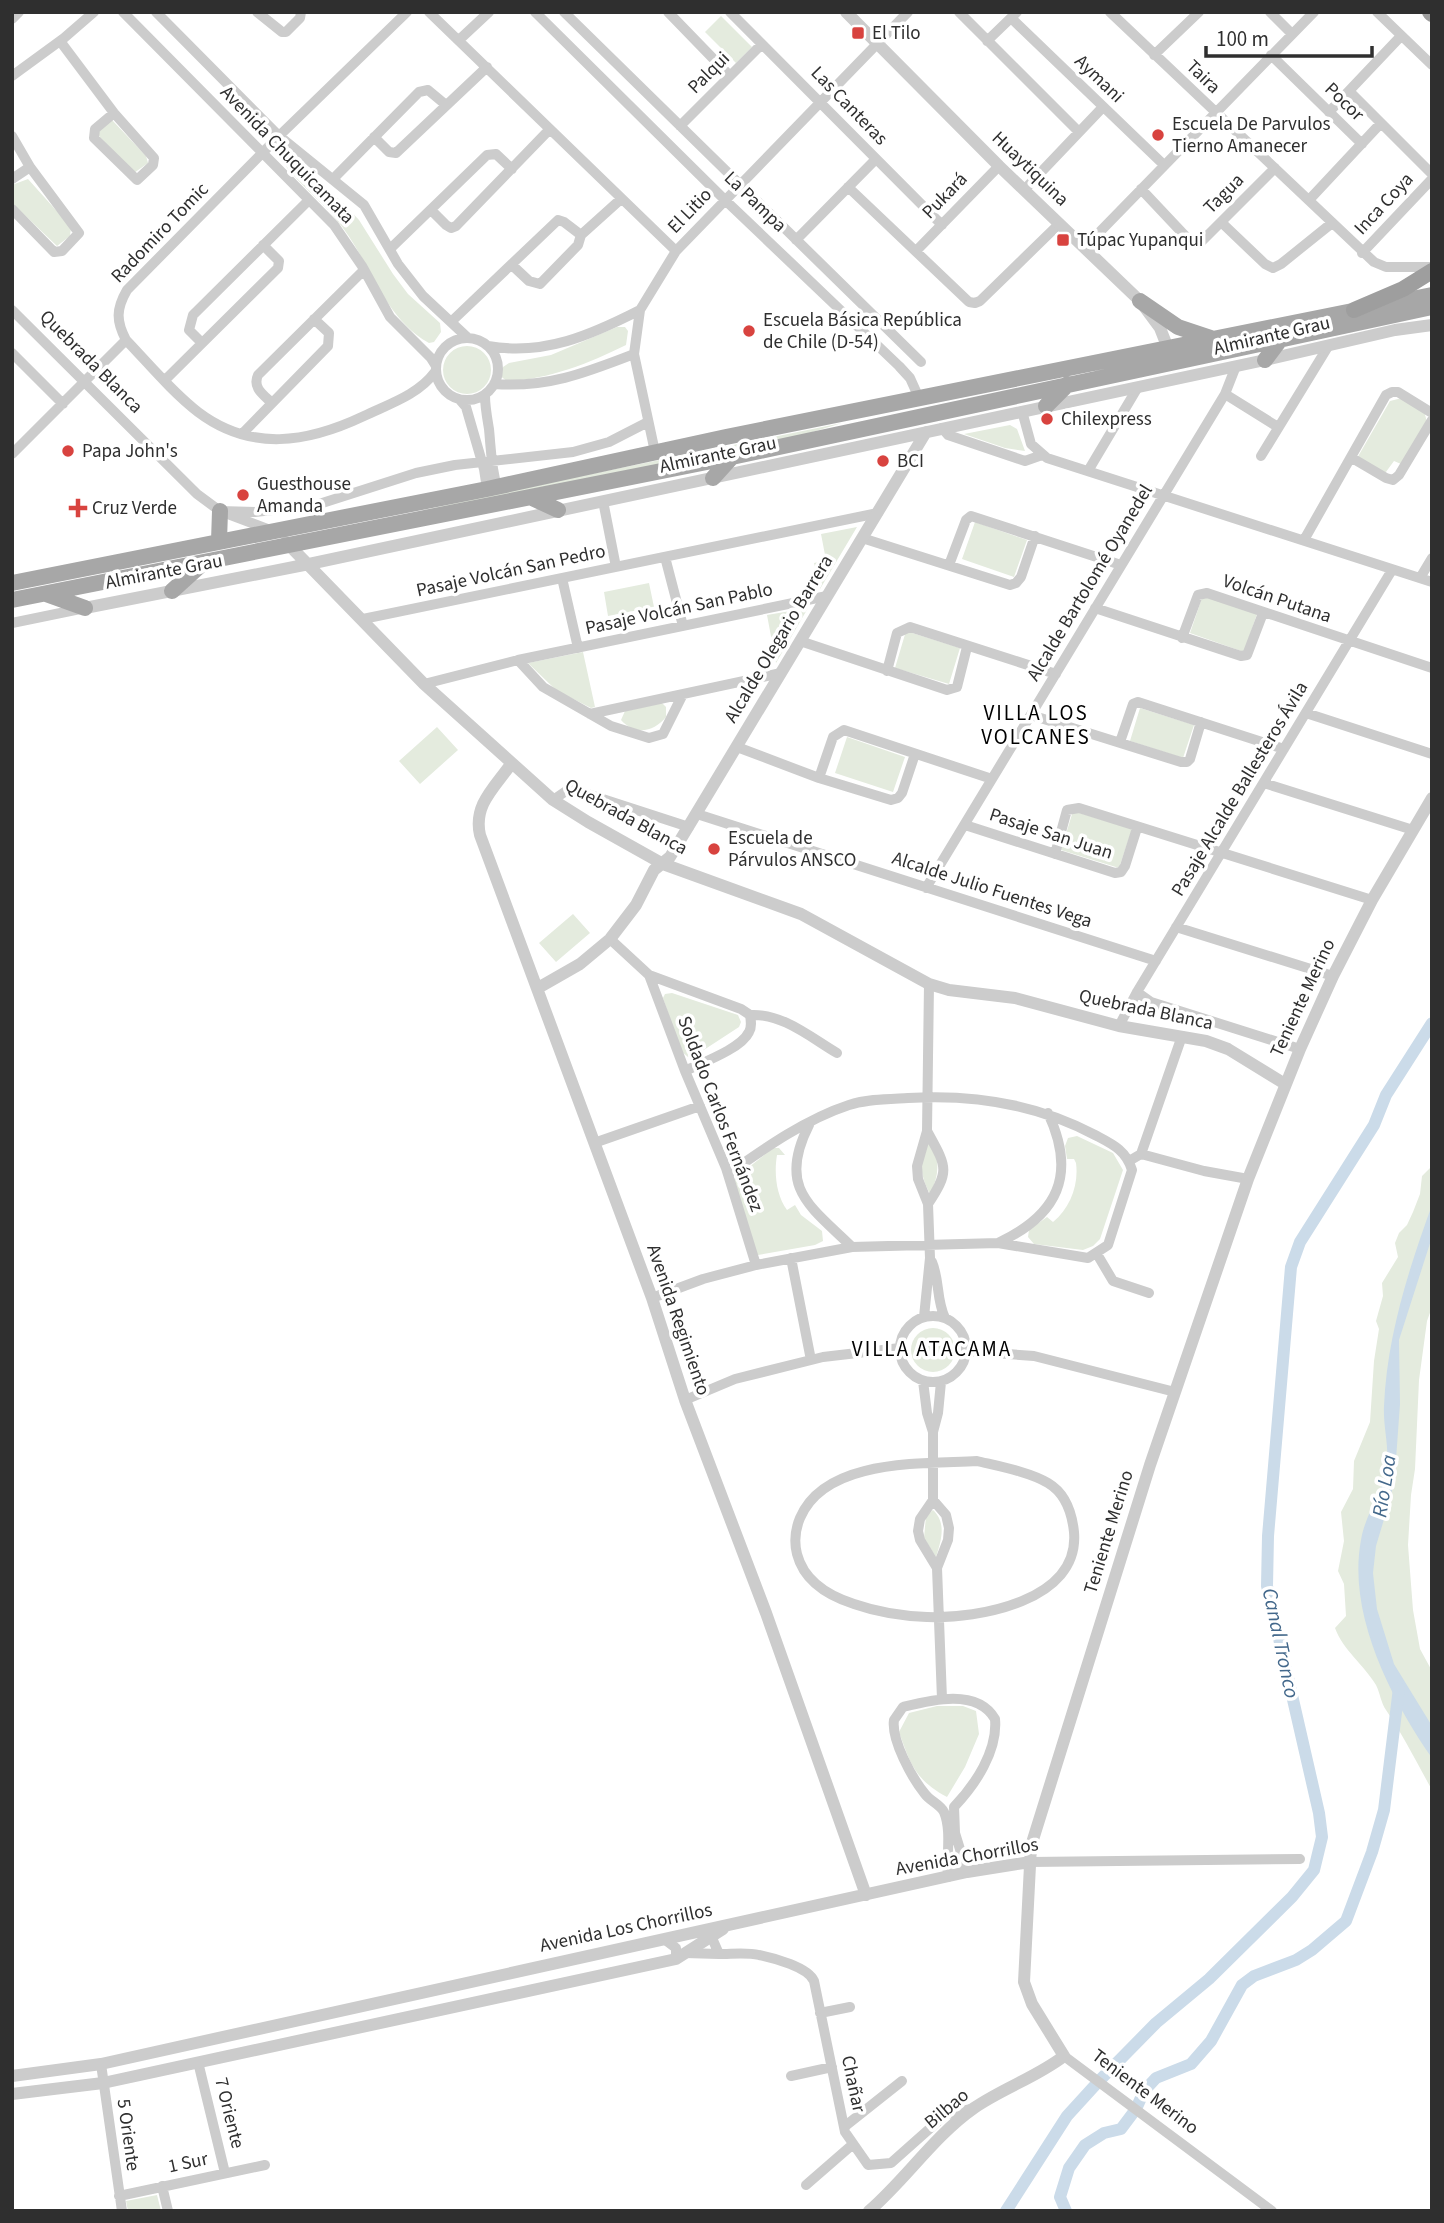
<svg xmlns="http://www.w3.org/2000/svg" width="1444" height="2223" font-family="'Source Sans 3',sans-serif">
	<rect width="100%" height="100%" fill="#fff"/>
	<path fill="#e4ebde" d="M721 16 752 47 736 63 705 32Z
		M112 120 146 156 148 163 134 173 99 136V130Z
		M277 154 329 190 346 206 359 220 393 274 408 294 440 323 441 332 434 342 429 343C381 316 370 258 335 218 316 196 293 179 277 154Z
		M28 179 71 227 70 236 57 246 12 203V185Z
		M617 327H625L628 331 626 345C590 363 547 380 507 381L500 376 503 367 509 363 551 355Z
		M443 370a24 24 0 1 1 48 0a24 24 0 1 1-48 0Z
		M1402 398 1424 411 1427 422 1401 464 1394 461 1383 476 1356 460 1390 401Z
		M842 423 793 438 387 522 429 509 527 487Z
		M1010 425 1017 429 1025 451 1005 448 964 434Z
		M975 522 1027 540 1014 577 962 559Z
		M857 527 820 589 814 563 826 560 821 534Z
		M649 583 654 607 608 616 604 592Z
		M1203 595 1257 614 1244 652 1190 633Z
		M808 608 776 663 767 615Z
		M906 631 960 648 949 684 895 668Z
		M583 652 595 707 591 708 556 690 528 663Z
		M662 703 666 707V717C654 732 635 736 621 720L625 711Z
		M1140 708 1194 725 1183 758 1130 741Z
		M437 727 458 750 420 784 399 761Z
		M847 737 905 757 893 792 835 773Z
		M1073 811 1132 829 1119 868 1061 850Z
		M573 914 590 933 556 962 539 943Z
		M672 993 738 1015 741 1022 739 1027 693 1057H688L681 1051 663 998 665 994Z
		M1077 1136 1113 1153 1123 1170 1100 1239 1093 1246 1083 1250 1034 1244 1028 1237 1029 1230 1047 1217 1053 1222C1070 1208 1079 1185 1076 1163L1074 1159H1067L1065 1146 1068 1138Z
		M929 1141C941 1159 939 1176 930 1194 920 1175 918 1161 929 1141Z
		M773 1148H779L785 1155H777C774 1173 776 1195 787 1210L795 1205 801 1215 822 1231 823 1241 815 1245 758 1255 755 1253 734 1179Z
		M1432 1166V1307L1427 1321 1419 1380 1415 1469 1411 1495 1408 1545 1413 1610 1420 1649 1432 1671V1790C1417 1763 1403 1735 1386 1710 1381 1703 1380 1693 1376 1685 1364 1665 1343 1650 1335 1628L1346 1616 1344 1584 1338 1571 1344 1541 1341 1512 1353 1489 1354 1461 1370 1422 1374 1361 1379 1329 1376 1321 1383 1296 1382 1283 1398 1257 1395 1243 1399 1233 1407 1225 1413 1212 1420 1194 1422 1176Z
		M911 1350a22 22 0 1 1 44 0a22 22 0 1 1-44 0Z
		M933 1510C947 1523 941 1541 936 1557L924 1538 926 1516Z
		M937 1706H963L976 1711 979 1734 965 1767 947 1797C915 1780 910 1763 899 1732L909 1713Z
		M157 2195 161 2211H128L126 2201Z"/>
	<path fill="#cbdbe9" d="M1432 1205V1237L1399 1340 1400 1404 1395 1473 1391 1496 1376 1546 1373 1573 1377 1609 1394 1664 1432 1726V1758C1391 1699 1347 1614 1361 1540 1365 1514 1384 1491 1387 1465 1389 1445 1383 1426 1384 1406 1387 1337 1408 1271 1432 1205Z"/>
	<g fill="none" stroke-linecap="round" stroke-linejoin="round">
		<path stroke="#cbdbe9" stroke-width="12" d="M1006 2211 1067 2116 1098 2082 1156 2023 1209 1979 1292 1897 1314 1870 1322 1837 1319 1813 1267 1586 1268 1536 1291 1267 1300 1242 1374 1125 1386 1095 1432 1023
			M1066 2211 1060 2197 1069 2168 1085 2145 1104 2133 1121 2129 1136 2109 1144 2091 1156 2078 1191 2064 1211 2041 1242 1985 1254 1976 1296 1960 1312 1950 1346 1921 1372 1852 1384 1810 1399 1688"/>
		<path stroke="#ccc" stroke-width="10" d="M123 12 334 225 362 266 390 317 431 358 436 366
			M156 12 279 136 364 205 398 264 423 296 468 338
			M257 12 282 32H286L300 18 301 12
			M407 12 279 136 127 290C116 309 116 321 126 340 149 364 172 392 198 412 251 452 307 443 364 416 389 404 418 395 435 372
			M429 12 676 251
			M535 12 725 200 899 366 910 378 919 398
			M564 12 921 362
			M668 12 730 76
			M730 12 942 225
			M959 12 1079 132
			M1110 12 1374 262 1386 267H1432
			M1270 12 1292 34
			M1377 12 1432 65
			M1011 18 1164 165
			M12 19 19 12
			M459 40 489 12
			M60 41 114 113 154 158 153 165 137 180 94 138 95 129 114 113
			M987 41 1017 12
			M1154 55 1199 12
			M1271 55 1362 144
			M12 76 64 38 94 12
			M1349 91 1432 174
			M1329 112 1401 36
			M680 126 762 44
			M12 136 30 167 79 233 62 251 54 252 12 209
			M374 137 389 152 396 153 487 67
			M12 179 30 167
			M333 179 419 92 428 90 446 105
			M848 187 969 302 975 303 980 301 1059 224
			M1141 189 1189 240 1196 242 1202 241 1275 168
			M1024 190 1103 107
			M1309 200 1381 123
			M431 210 446 225 451 228 456 226 549 130
			M1221 222 1265 264 1273 268 1281 264 1332 223
			M796 240 876 159
			M1085 247 1314 12
			M390 249 487 155 496 154 512 169
			M916 251 999 166
			M1362 253 1432 179
			M513 266 529 281 540 284 578 245 581 235 621 199
			M12 310 197 494 220 511 270 530
			M452 321 558 220 564 222 581 235
			M436 369a31 31 0 1 1 62 0a31 31 0 1 1-62 0Z
			M202 343 189 330 193 315 308 201
			M488 346C544 356 591 335 640 310
			M12 353 63 404
			M165 380 278 268 279 261 263 245
			M494 384C547 388 585 373 634 354
			M1225 394 1278 427
			M485 395C485 407 487 417 489 429 491 449 491 467 497 487
			M460 400 466 407 484 469 487 489
			M272 403C264 395 252 388 258 375L364 270
			M1022 411 1031 444 1047 458 1432 582
			M942 428 948 435 1025 461 1042 455
			M242 434 328 346 329 333 314 319
			M655 452 634 354 640 310 676 251 908 12
			M12 454 126 340
			M1261 456 1329 345
			M1352 458 1386 478 1393 480 1399 475 1432 420
			M1088 471 1138 387
			M603 501 616 567
			M220 511 255 512 316 505 416 473 455 465 573 452 609 442 648 422
			M862 538 1010 585 1016 583 1021 577 1035 536
			M1304 540 1386 395 1392 392H1398L1432 413
			M665 557 683 626
			M949 565 966 520 971 516 1121 565
			M562 578 578 648
			M1420 578 1432 558
			M1095 608 1241 656 1247 655 1263 613
			M363 619 878 513
			M12 623 80 609
			M1182 638 1198 595 1207 593 1432 668
			M800 641 947 690 957 687 967 647
			M518 660 543 687 611 726 649 738 663 734 683 694
			M887 671 897 633 910 627 1056 674
			M424 684 518 660 827 596
			M1306 713 1432 754
			M590 714 781 673
			M1031 715 1181 762H1187L1190 759 1201 722
			M1120 742 1133 704 1138 702 1284 749
			M737 747 819 778 891 800 898 798 902 793 915 754
			M819 778 833 737 844 730 992 779
			M1264 783 1413 830
			M553 800 569 789 578 791 689 827
			M697 814 1156 961
			M965 825 1115 873 1121 872 1125 866 1137 828
			M1055 854 1067 810 1079 808 1372 900
			M926 888 1225 394 1236 366
			M1176 927 1333 976
			M610 939 649 975 741 1009 750 1015C782 1013 810 1037 837 1053
			M649 975 685 1071 726 1168 756 1265
			M1137 992 1151 1002 1300 1049
			M1119 1026 1137 992 1392 570
			M685 1071C701 1063 741 1049 749 1032 752 1027 751 1021 750 1015
			M809 1125C777 1188 810 1206 852 1247
			M927 1131C946 1166 951 1170 928 1204
			M594 1143 700 1106
			M1141 1154 1204 1171 1248 1179
			M1129 1161 1141 1154 1182 1036
			M998 1243C1058 1215 1077 1175 1048 1113
			M1097 1254 1113 1281 1149 1293
			M791 1258 811 1360
			M932 1262C940 1281 936 1299 945 1318
			M652 1298 703 1279 756 1265 852 1247 998 1243 1088 1258 1108 1245 1132 1170C1126 1150 1112 1144 1095 1135 1037 1104 973 1094 908 1098 889 1099 867 1099 849 1105 806 1119 765 1148 728 1174
			M900 1349a33 33 0 1 1 66 0a33 33 0 1 1-66 0Z
			M924 1317 930 1258 928 1204 918 1179 917 1166 927 1131 929 984
			M967 1351 1034 1356 1175 1392
			M923 1381 927 1413 933 1432
			M685 1400 735 1379 823 1357 900 1348
			M977 1461C998 1466 1030 1472 1048 1483 1065 1493 1072 1513 1074 1532 1080 1601 978 1619 927 1617 902 1616 877 1612 854 1604 829 1596 804 1581 797 1554 794 1542 795 1530 800 1518 825 1458 923 1464 977 1461Z
			M933 1500 946 1515 949 1528 948 1540 937 1568 942 1699
			M937 1568 920 1540 918 1531 920 1519 933 1500V1432L938 1413 941 1382
			M1030 1862 1300 1859
			M948 1877C946 1857 952 1831 944 1812 940 1804 930 1801 925 1794 912 1778 891 1740 894 1720L903 1707C931 1700 977 1688 995 1719 998 1751 975 1785 954 1807L955 1833 967 1872
			M664 1939 676 1948V1959
			M685 1953 719 1954 712 1938
			M719 1954C732 1954 747 1952 759 1955 774 1958 808 1967 814 1981L845 2132 868 2165 891 2163 945 2115 970 2109
			M820 2013 850 2007
			M1064 2056 1272 2211
			M198 2062 225 2173
			M101 2064 122 2211
			M791 2076 832 2067
			M844 2127 902 2081
			M806 2185 852 2145
			M162 2186 168 2211
			M119 2196 265 2165"/>
		<path stroke="#ccc" stroke-width="12" d="M846 12 999 166 1140 301 1160 328 1171 356
			M286 542 424 684 553 800 588 822 663 864 801 914 929 984 949 990 1015 998 1119 1026 1206 1041 1228 1049 1285 1084
			M85 608 309 564 1265 360 1395 330 1432 325
			M511 764C495 787 473 805 480 835L652 1298 685 1400 766 1613 866 1895
			M538 988 580 964 610 939 636 905 654 870 670 857 926 432
			M12 2076 101 2064 967 1872 1030 1862
			M12 2094 103 2083 676 1959 723 1929
			M869 2211C906 2179 934 2136 974 2108 1003 2088 1037 2077 1064 2056L1032 2004 1024 1982 1031 1846 1150 1465 1248 1179 1300 1049 1333 976 1372 900 1432 798"/>
		<path stroke="#a7a7a7" stroke-width="16" d="M1140 301 1178 327 1211 338
			M1265 360 1280 340
			M1046 406 1068 384
			M713 478 732 457
			M530 497 558 510
			M219 541 220 511
			M12 583 487 489 726 437 1432 295
			M172 591 204 562
			M46 594 85 608
			M12 600 732 457 1432 307"/>
		<path stroke="#9e9e9e" stroke-width="16" d="M1430 12 1432 14
			M1354 310 1403 289 1432 271"/>
	</g>
	<g fill="#d8433f" stroke="#fff" stroke-width="2.5">
		<rect x="851" y="26" width="14" height="14" rx="3.5"/>
		<circle cx="1158" cy="135" r="7"/>
		<rect x="1056" y="233" width="14" height="14" rx="3.5"/>
		<circle cx="749" cy="331" r="7"/>
		<circle cx="1047" cy="419" r="7"/>
		<circle cx="68" cy="451" r="7"/>
		<circle cx="883" cy="461" r="7"/>
		<circle cx="243" cy="495" r="7"/>
		<path d="M74.5 497.5h7v7h7v7h-7v7h-7v-7h-7v-7h7z"/>
		<circle cx="714" cy="849" r="7"/>
	</g>
	<g text-anchor="middle" dominant-baseline="central" stroke-width="7" stroke-linejoin="round" paint-order="stroke">
		<g font-size="19" fill="#2f2f2f" stroke="#fff" text-anchor="start">
			<text x="872" y="33">El Tilo</text>
			<text x="1172" y="124">Escuela De Parvulos<tspan x="1172" dy="22">Tierno Amanecer</tspan></text>
			<text x="1077" y="240">Túpac Yupanqui</text>
			<text x="763" y="320">Escuela Básica República<tspan x="763" dy="22">de Chile (D-54)</tspan></text>
			<text x="1061" y="419">Chilexpress</text>
			<text x="82" y="451">Papa John's</text>
			<text x="897" y="461">BCI</text>
			<text x="257" y="484">Guesthouse<tspan x="257" dy="22">Amanda</tspan></text>
			<text x="92" y="508">Cruz Verde</text>
			<text x="728" y="838">Escuela de<tspan x="728" dy="22">Párvulos ANSCO</tspan></text>
		</g>
		<g font-size="19" fill="#2f2f2f" stroke="#fff">
			<text transform="translate(709 73) rotate(-45)">Palqui</text>
			<text transform="translate(1203 77) rotate(44)">Taira</text>
			<text transform="translate(1099 79) rotate(44)">Aymani</text>
			<text transform="translate(1344 102) rotate(44)">Pocor</text>
			<text transform="translate(849 106) rotate(46)">Las Canteras</text>
			<text transform="translate(287 155) rotate(46)">Avenida Chuquicamata</text>
			<text transform="translate(1030 169) rotate(44)">Huaytiquina</text>
			<text transform="translate(1224 194) rotate(-45)">Tagua</text>
			<text transform="translate(945 196) rotate(-46)">Pukará</text>
			<text transform="translate(755 202) rotate(44)">La Pampa</text>
			<text transform="translate(1384 204) rotate(-47)">Inca Coya</text>
			<text transform="translate(690 211) rotate(-46)">El Litio</text>
			<text transform="translate(160 233) rotate(-46)">Radomiro Tomic</text>
			<text transform="translate(1272 336) rotate(-13)">Almirante Grau</text>
			<text transform="translate(91 362) rotate(45)">Quebrada Blanca</text>
			<text transform="translate(718 455) rotate(-12)">Almirante Grau</text>
			<text transform="translate(511 571) rotate(-12)">Pasaje Volcán San Pedro</text>
			<text transform="translate(164 572) rotate(-11)">Almirante Grau</text>
			<text transform="translate(1090 583) rotate(-59)">Alcalde Bartolomé Oyanedel</text>
			<text transform="translate(1277 599) rotate(19)">Volcán Putana</text>
			<text transform="translate(679 609) rotate(-12)">Pasaje Volcán San Pablo</text>
			<text transform="translate(779 639) rotate(-59)">Alcalde Olegario Barrera</text>
			<text transform="translate(1240 789) rotate(-59)">Pasaje Alcalde Ballesteros Ávila</text>
			<text transform="translate(626 817) rotate(29)">Quebrada Blanca</text>
			<text transform="translate(1051 834) rotate(18)">Pasaje San Juan</text>
			<text transform="translate(992 890) rotate(18)">Alcalde Julio Fuentes Vega</text>
			<text transform="translate(1303 998) rotate(-65)">Teniente Merino</text>
			<text transform="translate(1146 1010) rotate(12)">Quebrada Blanca</text>
			<text transform="translate(720 1114) rotate(69)">Soldado Carlos Fernández</text>
			<text transform="translate(678 1320) rotate(71)">Avenida Regimiento</text>
			<text transform="translate(1109 1532) rotate(-73)">Teniente Merino</text>
			<text transform="translate(967 1857) rotate(-10)">Avenida Chorrillos</text>
			<text transform="translate(626 1928) rotate(-12)">Avenida Los Chorrillos</text>
			<text transform="translate(853 2084) rotate(78)">Chañar</text>
			<text transform="translate(1145 2092) rotate(37)">Teniente Merino</text>
			<text transform="translate(947 2109) rotate(-40)">Bilbao</text>
			<text transform="translate(229 2113) rotate(76)">7 Oriente</text>
			<text transform="translate(128 2135) rotate(82)">5 Oriente</text>
			<text transform="translate(188 2163) rotate(-12)">1 Sur</text>
		</g>
		<g font-size="21" letter-spacing="2" fill="#000" stroke="#fff">
			<text x="1036" y="713">VILLA LOS<tspan x="1036" dy="24">VOLCANES</tspan></text>
			<text x="932" y="1349">VILLA ATACAMA</text>
		</g>
		<g font-size="21" font-style="italic" fill="#43688b" stroke="#fff">
			<text transform="translate(1384 1486) rotate(-81)">Río Loa</text>
			<text transform="translate(1281 1643) rotate(78)">Canal Tronco</text>
		</g>
	</g>
	<rect width="1444" height="2223" fill="none" stroke="#2f2f2f" stroke-width="28"/>
	<path d="M1206 46v10h166v-10" fill="none" stroke="#2f2f2f" stroke-width="3.5"/>
	<text x="1216" y="46" font-size="21" fill="#2f2f2f" stroke="#ffffff" stroke-width="5" paint-order="stroke">100 m</text>
</svg>
